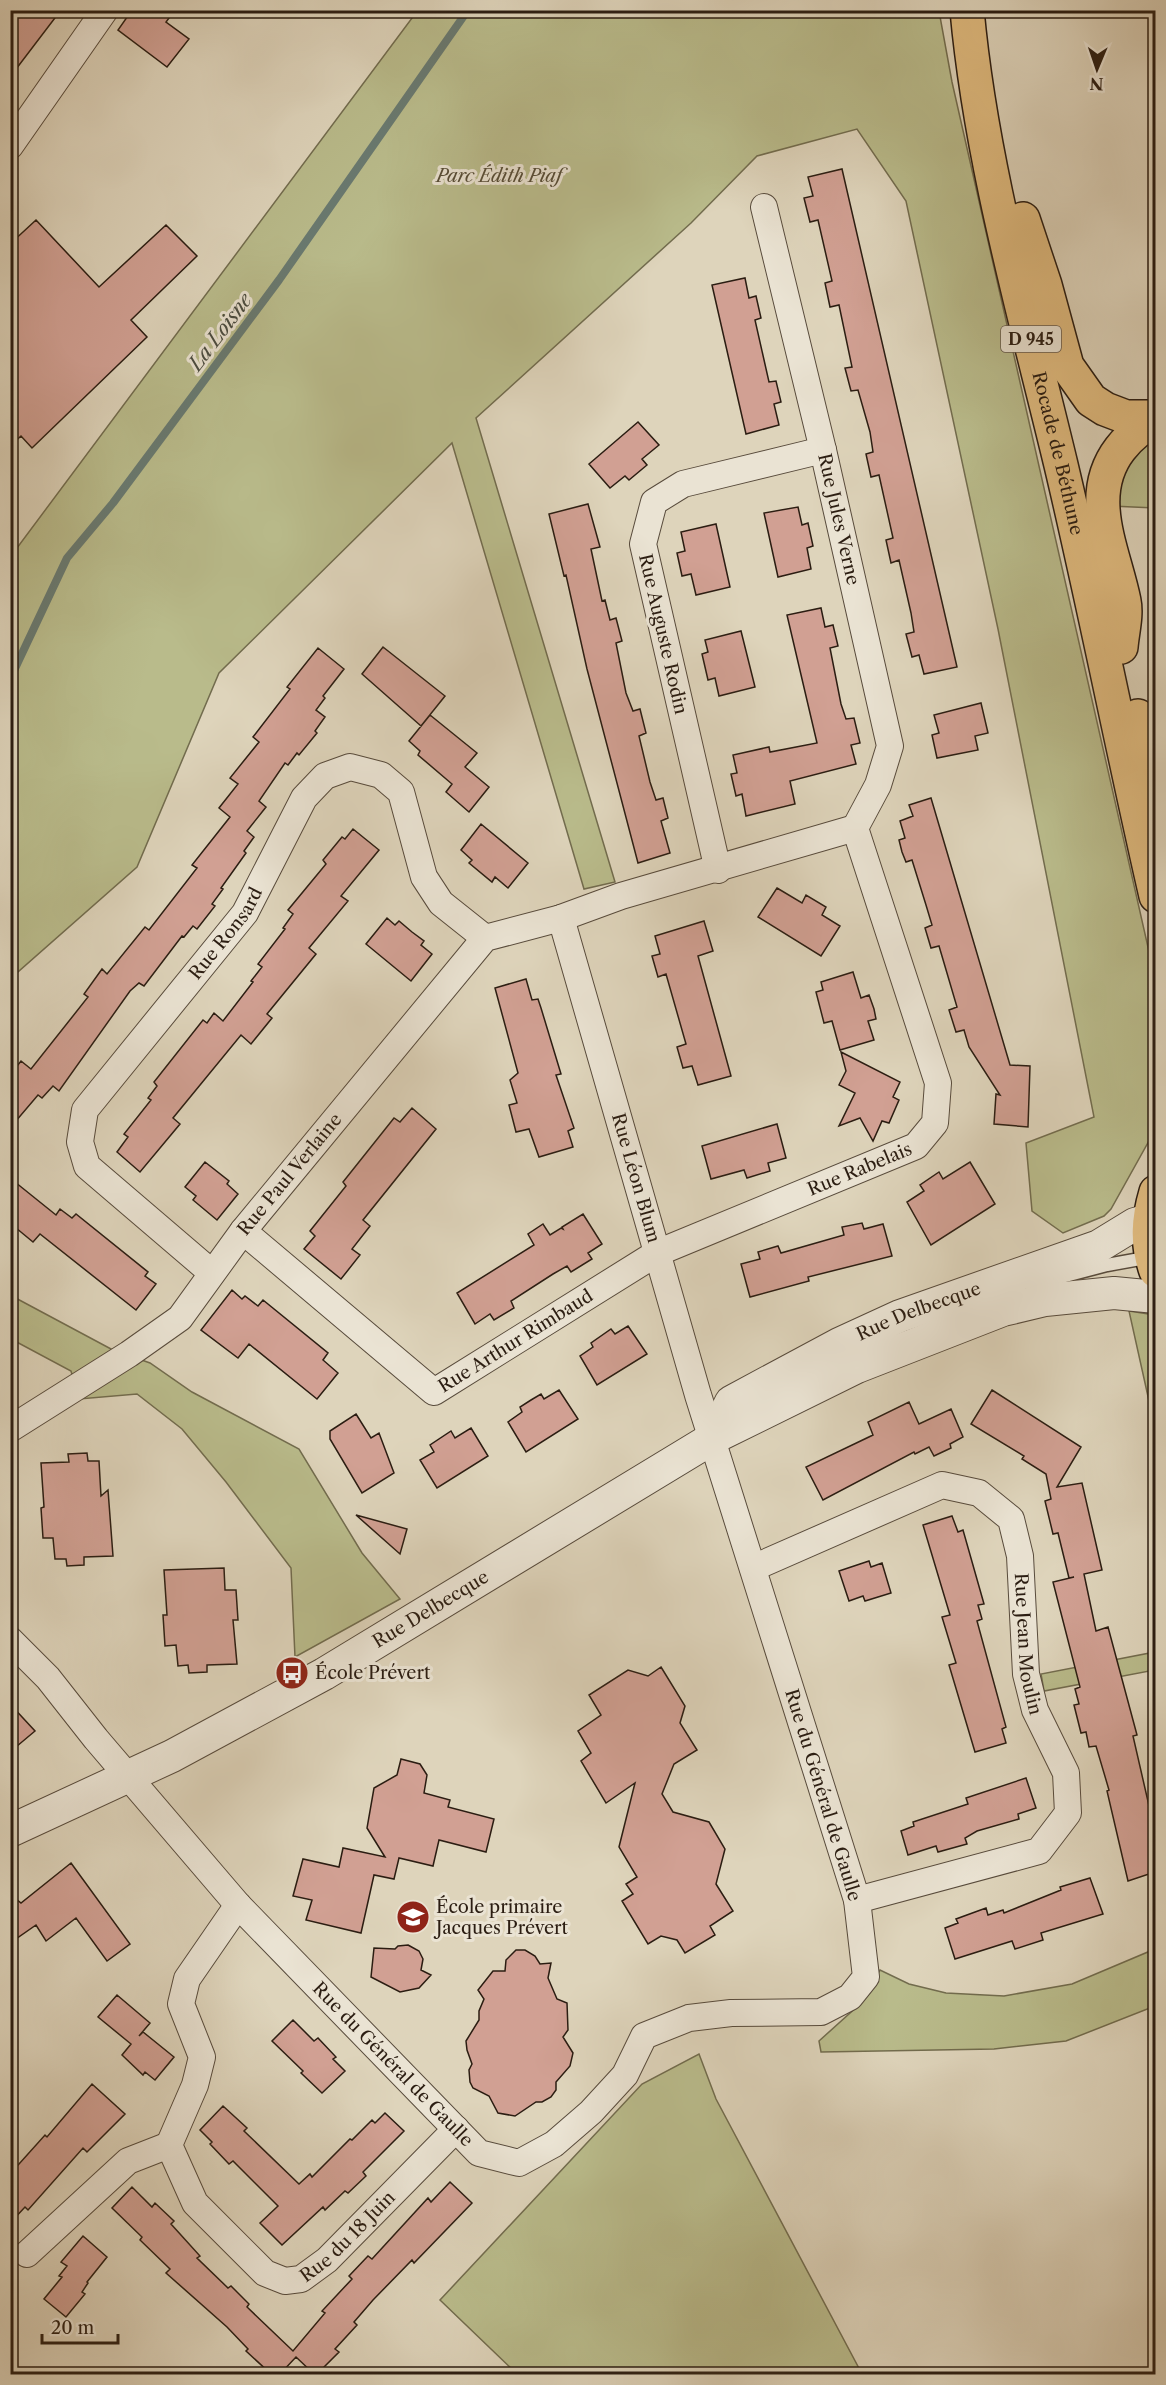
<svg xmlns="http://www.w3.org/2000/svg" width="1166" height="2385" font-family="'Libre Caslon Text',serif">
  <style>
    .green { fill: #b9bb8b; stroke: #726c4e; stroke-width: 1.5 }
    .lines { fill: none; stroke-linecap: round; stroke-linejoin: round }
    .stream { stroke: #697a71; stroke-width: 8 }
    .building { fill: #d1a093; stroke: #2b1d12; stroke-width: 1.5 }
    .service-casing { stroke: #584b3c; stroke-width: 15 }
    .minor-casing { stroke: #584b3c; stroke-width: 28 }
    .tertiary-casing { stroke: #584b3c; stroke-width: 34 }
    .primary-casing { stroke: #2b1d12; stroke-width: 36 }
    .service { stroke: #eae3d3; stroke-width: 12 }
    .minor { stroke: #eae3d3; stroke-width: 26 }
    .tertiary { stroke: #eae3d3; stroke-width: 32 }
    .primary { stroke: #dfba7e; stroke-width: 33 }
    .labels { text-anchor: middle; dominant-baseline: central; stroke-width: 6; stroke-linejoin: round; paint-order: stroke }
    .shield { fill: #eae3d3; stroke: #64584c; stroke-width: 1.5 }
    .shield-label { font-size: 16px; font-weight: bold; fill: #2b1d12 }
    .park-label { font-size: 18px; font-style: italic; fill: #564c36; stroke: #eae3d3 }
    .street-label { font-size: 18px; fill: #2b1d12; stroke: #eae3d3 }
    .poi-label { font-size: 18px; fill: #2b1d12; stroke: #eae3d3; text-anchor: start }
    .water-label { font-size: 20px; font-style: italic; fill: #4a4c41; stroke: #eae3d3 }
  </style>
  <rect width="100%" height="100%" fill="#ded4bb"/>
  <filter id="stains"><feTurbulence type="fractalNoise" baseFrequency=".00333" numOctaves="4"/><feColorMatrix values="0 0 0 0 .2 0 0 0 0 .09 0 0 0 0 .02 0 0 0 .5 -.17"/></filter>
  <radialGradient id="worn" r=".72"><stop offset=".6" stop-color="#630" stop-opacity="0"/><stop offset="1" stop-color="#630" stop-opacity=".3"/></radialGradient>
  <path class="green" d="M418,10L939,11L952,82L1155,978V1130L1111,1209L1104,1216L1063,1233L1032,1211L1026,1143L1094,1117L998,629L906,201L857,129L757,156L691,223L476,418L615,882L584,889L452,443L219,673L137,867L11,978V556Z
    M1155,430V508L1111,506L1119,471Z
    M10,1295L111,1349L150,1363L192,1392L299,1449L362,1553L400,1599L295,1657L291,1568L226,1482L182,1429L137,1394L79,1399L71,1371L11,1339Z
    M1129,1311L1155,1315V1428Z
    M1155,1652V1670L1044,1691L1041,1674Z
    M1155,1949V2006L1066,2041L994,2049L821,2052L819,2041L860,2004L880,1970L909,1984L946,1993L1004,1996L1072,1984Z
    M699,2054L716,2099L862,2374H517L440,2300L642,2084Z"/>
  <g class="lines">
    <path class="stream" d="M10,679L67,558L113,503L279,280L468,10"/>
  </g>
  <path class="building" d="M18,10H61L10,77V22Z
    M132,10H175L166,22L189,39L167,67L118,30Z
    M842,169L957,667L924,674L919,655L912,657L906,634L914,632L911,613L899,560L891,563L886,540L893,538L879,475L871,477L866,454L873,452L870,432L858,390L851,391L845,368L852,367L839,305L830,307L825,283L832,281L818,220L810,222L804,198L813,196L808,177Z
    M36,220L99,287L166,225L197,256L131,320L147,337L32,448L21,436L10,446V244Z
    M745,278L749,298L756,296L761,318L755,320L769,382L776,381L781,402L774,404L779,425L746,434L712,285Z
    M638,422L659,445L642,459L647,465L629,480L625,476L610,488L589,464Z
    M588,504L600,547L591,549L602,601L605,600L610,620L616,618L622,641L616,643L626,693L633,711L640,709L646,733L639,736L650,782L656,800L663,798L668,818L661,821L670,853L638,863L587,669L566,575L564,576L549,514Z
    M798,507L802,525L808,523L813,546L807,548L811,569L778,577L764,513Z
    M716,524L730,587L696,595L691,574L682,576L677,553L685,551L681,532Z
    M821,608L825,627L833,625L838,646L830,648L841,704L846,719L854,718L860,743L851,745L856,764L790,781L795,804L746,816L742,794L736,796L731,774L737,773L733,755L769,747L770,752L817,743L787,615Z
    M741,631L755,687L719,696L715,678L708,680L702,654L708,652L705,640Z
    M383,647L445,696L421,726L362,674Z
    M318,648L344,669L323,696L325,698L316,710L325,717L315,731L317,733L299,755L297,753L288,765L285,763L259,801L266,807L247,831L254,837L244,851L246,853L221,888L223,889L212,904L215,906L197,929L193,926L184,937L182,936L144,986L139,983L130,991L59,1091L53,1086L42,1098L38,1095L10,1128V1075L21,1061L31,1069L88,997L84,994L102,969L107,974L145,927L149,930L197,868L192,865L230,817L219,808L238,784L230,778L259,742L253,737L290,689L287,687Z
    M981,703L988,733L975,736L978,750L937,758L932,735L939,733L934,715Z
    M430,715L477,753L465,767L489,787L469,812L446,792L452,784L418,755L420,751L409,741Z
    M931,798L1010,1065L1030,1066L1028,1127L994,1124L996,1094L1000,1095L969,1047L964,1030L956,1032L949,1010L957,1007L939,946L931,948L925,928L932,925L926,905L912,860L906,862L902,852L899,840L905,838L900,821L913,816L909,805Z
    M481,824L528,863L508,888L495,877L492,882L469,863L472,860L461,850Z
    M353,829L379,850L341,896L348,901L309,948L316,954L267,1014L272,1018L251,1044L241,1035L173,1118L180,1124L140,1172L117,1152L128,1137L124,1134L151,1100L148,1098L157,1086L154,1082L203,1020L207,1023L214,1013L223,1021L253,982L251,981L262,967L258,964L285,929L283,928L293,914L288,910L326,864L323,860L342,837L345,839Z
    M777,888L802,903L806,895L826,907L822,915L840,926L821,956L758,917Z
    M387,918L395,925L399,921L412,932L424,941L421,945L432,954L411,981L366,944Z
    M704,921L713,951L698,956L731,1076L698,1085L692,1066L683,1068L677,1047L686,1044L666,974L658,977L652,956L660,954L655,936Z
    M853,972L861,998L869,995L874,1009L876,1019L868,1021L874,1040L840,1050L832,1021L824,1023L816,992L823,990L821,982Z
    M526,979L532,1000L538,999L541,1008L561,1074L556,1075L574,1128L568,1131L573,1147L539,1157L529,1129L516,1132L509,1105L517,1103L510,1080L518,1073L495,988Z
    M841,1052L900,1082L893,1097L899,1100L889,1123L882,1121L873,1141L860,1118L839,1126L855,1093L839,1085L846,1071Z
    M412,1108L436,1129L363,1220L370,1226L352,1249L360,1255L341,1279L304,1249L315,1236L310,1231L346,1186L343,1182L394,1118L400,1122Z
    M777,1124L786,1158L768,1163L770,1171L747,1178L744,1170L711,1179L702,1146Z
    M205,1162L229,1181L227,1184L238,1194L217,1220L193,1200L196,1196L185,1187Z
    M970,1162L995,1204L931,1245L907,1202L924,1191L920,1185L939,1172L943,1179Z
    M10,1178L56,1215L60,1209L72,1218L76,1214L148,1272L145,1276L156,1284L136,1310L40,1234L33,1242L10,1223Z
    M583,1214L602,1244L588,1253L592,1259L571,1272L567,1266L553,1274L511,1301L514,1308L494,1320L490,1314L475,1324L457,1293L534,1245L528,1234L543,1224L550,1235L561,1228L563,1229L562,1227Z
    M862,1223L864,1229L883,1224L892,1256L808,1277L809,1281L750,1297L741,1264L760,1259L758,1252L778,1246L781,1253L844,1235L842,1227Z
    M232,1290L242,1299L245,1296L258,1306L263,1300L328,1353L323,1360L338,1373L317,1399L249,1344L238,1358L201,1330Z
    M628,1326L647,1354L597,1385L580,1356L593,1347L591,1343L611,1329L615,1334Z
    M559,1390L578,1419L526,1452L508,1422L522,1412L520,1407L531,1400L541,1394L544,1399Z
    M992,1390L1081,1447L1057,1487L1082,1483L1102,1570L1084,1574L1096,1631L1108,1627L1137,1735L1133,1736L1155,1832V1872L1128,1881L1107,1791L1109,1790L1096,1746L1089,1747L1086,1732L1081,1733L1074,1705L1079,1704L1075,1689L1080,1687L1053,1582L1074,1577L1069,1578L1058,1533L1053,1534L1045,1501L1051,1499L1046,1474L1022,1459L1024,1456L971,1424Z
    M909,1402L919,1424L951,1409L963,1437L950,1444L951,1448L934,1456L929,1447L915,1454L914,1452L823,1500L806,1467L873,1435L868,1422Z
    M356,1414L371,1438L379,1433L394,1473L362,1493L330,1439V1431Z
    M471,1428L488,1456L437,1488L420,1460L434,1452L430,1445L451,1431L455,1438Z
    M87,1453L88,1461H99L101,1496L108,1490L113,1556L84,1557V1565L67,1566L66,1559H55L53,1538H43L41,1508L44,1507L41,1463L69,1462L68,1454Z
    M356,1515L407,1529L400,1554Z
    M952,1516L958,1532L963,1530L984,1604L978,1605L982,1619L977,1621L1006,1727L1002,1729L1006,1743L975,1752L949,1665L956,1663L942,1617L950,1615L923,1525Z
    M869,1561L871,1567L882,1563L891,1593L865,1601L863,1596L849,1601L839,1571Z
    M224,1568L225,1590H236L238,1620H233L237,1664L207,1665V1672L189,1673L188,1665L178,1666L176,1645L165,1646L163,1615H167L164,1570Z
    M661,1667L685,1706L680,1723L697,1750L674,1764L662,1794L673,1812L709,1822L725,1849L716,1884L733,1911L710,1926L715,1935L685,1953L677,1940L661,1936L648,1944L622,1901L633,1894L626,1884L637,1877L619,1847L635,1783L606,1803L581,1761L591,1753L578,1731L601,1715L589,1695L628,1670L648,1676Z
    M10,1704L35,1731L10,1752Z
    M401,1759L420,1764L427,1775L424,1793L450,1800L448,1807L494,1819L486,1852L439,1840L433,1866L399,1858L394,1879L374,1875L361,1933L306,1920L312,1900L293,1896L303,1859L339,1867L343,1848L385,1857L367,1828L374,1788L397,1775Z
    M1026,1778L1036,1808L1018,1814L1019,1819L977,1831L965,1838L967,1844L938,1852L936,1846L908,1855L901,1831L914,1826L913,1822L968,1804L966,1798Z
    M71,1863L130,1944L107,1961L76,1918L46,1941L36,1925L10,1943V1894L21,1903Z
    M1090,1878L1103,1914L1041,1933L1043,1940L1015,1949L1012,1941L955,1959L945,1928L958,1923L956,1919L986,1908L988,1915L1003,1910L1004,1913L1061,1890L1060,1887Z
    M408,1945L419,1951L423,1959L421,1970L431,1975L419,1988L400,1992L371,1977L374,1948L395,1949L398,1946Z
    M516,1950H525L535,1956L540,1964L551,1963L548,1978L557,1999L567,2003L568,2030L563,2037L573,2053L570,2066L556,2082V2090L551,2097L542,2102H536L515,2116L498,2113L489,2096L473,2088L470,2082L469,2070L472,2064L467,2050L466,2041L479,2020V2011L484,1999L478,1990L493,1971H505L506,1960Z
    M117,1995L150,2023L139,2036L143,2032L174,2057L155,2080L145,2072L143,2075L122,2055L131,2044L98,2017Z
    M293,2020L314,2041L318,2038L336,2057L333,2059L345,2071L322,2093L301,2073L303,2071L272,2041Z
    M92,2084L125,2114L87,2152L83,2148L28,2210L25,2207L10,2223V2174L45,2135L47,2137Z
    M223,2106L247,2128L244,2131L299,2184L310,2174L312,2177L350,2139L352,2140L372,2120L375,2123L385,2113L404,2131L363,2172L366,2176L348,2193L345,2191L325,2210L323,2207L282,2245L260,2223L278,2206L233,2161L229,2164L210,2144L212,2142L200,2130Z
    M450,2182L472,2203L414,2263L412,2260L373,2300L354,2322L357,2325L335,2349L339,2352L317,2374H314L296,2357L280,2374H271L246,2351L248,2349L227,2327L166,2273L170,2269L140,2240L142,2237L112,2208L132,2187L152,2207L155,2203L174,2221L171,2224L200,2256L197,2258L228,2288L231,2286L249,2304L247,2307L293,2351L325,2313L322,2311L352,2279L349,2276L368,2256L372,2259L428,2198L431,2202Z
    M83,2236L107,2257L87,2282L88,2283L82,2292L85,2294L66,2317L44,2299L62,2277L59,2276L67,2266L61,2262Z"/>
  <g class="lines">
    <g class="service-casing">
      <path id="service" d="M1031,1285L1107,1265L1151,1257"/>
    </g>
    <g class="minor-casing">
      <g id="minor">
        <path d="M10,146L105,10"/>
        <path id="s1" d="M764,207L823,450L890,746L878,785L855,828"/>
        <path d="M718,870L643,544L654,502L683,484L823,450"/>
        <path id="s2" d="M243,1231L434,1392L657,1253L916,1146L935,1123L938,1083L855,828"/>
        <path id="s3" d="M212,1273L87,1166L80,1142L85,1110L245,913L304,798L325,776L350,767L381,775L401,792L424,877L441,903L485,938"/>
        <path id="s4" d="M10,1429L129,1354L180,1318L243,1231L485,938L561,918L621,896L855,828"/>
        <path id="s5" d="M753,1568L942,1485L979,1493L1011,1519L1020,1556L1026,1674L1035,1710L1066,1773L1068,1813L1039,1851L857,1900"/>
        <path id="s6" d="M10,1640L48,1678L96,1739L238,1905L479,2153L519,2163L554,2144L591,2112L625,2075L644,2036L689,2018L731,2013L821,2012L850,1997L866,1977L857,1900L698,1395L561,918"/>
        <path id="s7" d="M238,1905L187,1979L181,2004L202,2057L195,2085L169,2145L195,2203L265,2273L285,2281L301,2279L327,2260L456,2129"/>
        <path d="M27,2254L128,2161L169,2145"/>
      </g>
    </g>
    <g class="tertiary-casing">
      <g id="tertiary">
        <path id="s8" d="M713,1438L731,1402L839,1344L900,1316L1099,1246L1135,1224L1149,1220"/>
        <path id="s9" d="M10,1831L172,1756L324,1674L713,1438L857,1367L1003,1310L1045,1300L1114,1293L1156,1297"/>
      </g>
    </g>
    <g class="primary-casing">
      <g id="primary">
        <path id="s10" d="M967,10C981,164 1025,315 1061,465C1095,608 1123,753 1156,896"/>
        <path d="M1023,219L1045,285L1067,366L1091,400L1105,409L1126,417H1156"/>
        <path d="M1121,647C1122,633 1127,615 1124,601C1114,551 1084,496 1120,449C1130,436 1140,427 1156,421"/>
        <path d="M1138,716L1156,786"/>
        <path d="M1156,1192C1148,1219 1146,1243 1156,1271"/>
      </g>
    </g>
    <use href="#service" class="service"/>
    <use href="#minor" class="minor"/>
    <use href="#tertiary" class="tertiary"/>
    <use href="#primary" class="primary"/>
  </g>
  <defs>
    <g id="bus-disc" transform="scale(1.725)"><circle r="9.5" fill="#8f2418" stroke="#eae3d3"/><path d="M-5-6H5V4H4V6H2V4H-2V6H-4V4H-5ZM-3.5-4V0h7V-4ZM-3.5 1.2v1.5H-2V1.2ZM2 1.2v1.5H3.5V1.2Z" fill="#fff"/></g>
    <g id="school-disc" transform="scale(1.725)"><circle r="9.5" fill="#8f2418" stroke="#eae3d3"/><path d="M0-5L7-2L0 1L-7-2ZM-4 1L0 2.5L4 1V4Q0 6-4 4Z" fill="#fff"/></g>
  </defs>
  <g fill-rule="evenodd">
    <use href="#bus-disc" x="292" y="1673"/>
    <use href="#school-disc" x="413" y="1917"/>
  </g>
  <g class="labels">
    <rect class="shield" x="1001" y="326" width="60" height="26" rx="4.5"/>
    <g class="shield-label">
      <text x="1031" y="339">D 945</text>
    </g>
    <g class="park-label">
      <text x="499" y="176">Parc Édith Piaf</text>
    </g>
    <g class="street-label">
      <text stroke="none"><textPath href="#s10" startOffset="453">Rocade de Béthune</textPath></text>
      <text stroke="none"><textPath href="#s1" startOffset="321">Rue Jules Verne</textPath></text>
      <text transform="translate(663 634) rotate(77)">Rue Auguste Rodin</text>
      <text stroke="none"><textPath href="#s3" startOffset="448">Rue Ronsard</textPath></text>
      <text stroke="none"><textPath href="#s2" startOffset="732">Rue Rabelais</textPath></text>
      <text stroke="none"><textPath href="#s4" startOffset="384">Rue Paul Verlaine</textPath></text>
      <text transform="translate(636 1178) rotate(74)">Rue Léon Blum</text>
      <text stroke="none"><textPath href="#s8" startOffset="249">Rue Delbecque</textPath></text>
      <text stroke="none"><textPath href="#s2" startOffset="346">Rue Arthur Rimbaud</textPath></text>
      <text stroke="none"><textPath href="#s9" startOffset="476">Rue Delbecque</textPath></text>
      <text stroke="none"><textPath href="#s5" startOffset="412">Rue Jean Moulin</textPath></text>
      <text transform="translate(823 1795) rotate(73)">Rue du Général de Gaulle</text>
      <text stroke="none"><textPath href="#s6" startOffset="572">Rue du Général de Gaulle</textPath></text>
      <text stroke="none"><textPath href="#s7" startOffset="530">Rue du 18 Juin</textPath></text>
    </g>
    <g class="poi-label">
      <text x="315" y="1673">École Prévert</text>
      <text x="436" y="1907">École primaire<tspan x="436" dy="21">Jacques Prévert</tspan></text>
    </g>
    <g class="water-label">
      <text transform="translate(220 332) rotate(-53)">La Loisne</text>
    </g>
  </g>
  <rect width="1166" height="2385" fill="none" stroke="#ded4bb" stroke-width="36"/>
  <rect x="12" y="12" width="1142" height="2361" fill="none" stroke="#2b1d12" stroke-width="3"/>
  <rect x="18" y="18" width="1130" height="2349" fill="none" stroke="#2b1d12" stroke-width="1.5"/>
  <g transform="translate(1097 69) rotate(182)" stroke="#eae3d3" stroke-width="4.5" paint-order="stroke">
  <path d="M0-4.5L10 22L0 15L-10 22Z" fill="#2b1d12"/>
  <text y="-9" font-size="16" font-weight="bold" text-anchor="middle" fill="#2b1d12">N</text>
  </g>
  <path d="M42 2334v9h76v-9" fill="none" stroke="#2b1d12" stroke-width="3"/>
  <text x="51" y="2334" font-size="18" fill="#2b1d12" stroke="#eae3d3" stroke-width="4.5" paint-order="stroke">20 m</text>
  <rect width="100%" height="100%" filter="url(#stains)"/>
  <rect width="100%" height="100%" fill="url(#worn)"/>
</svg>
